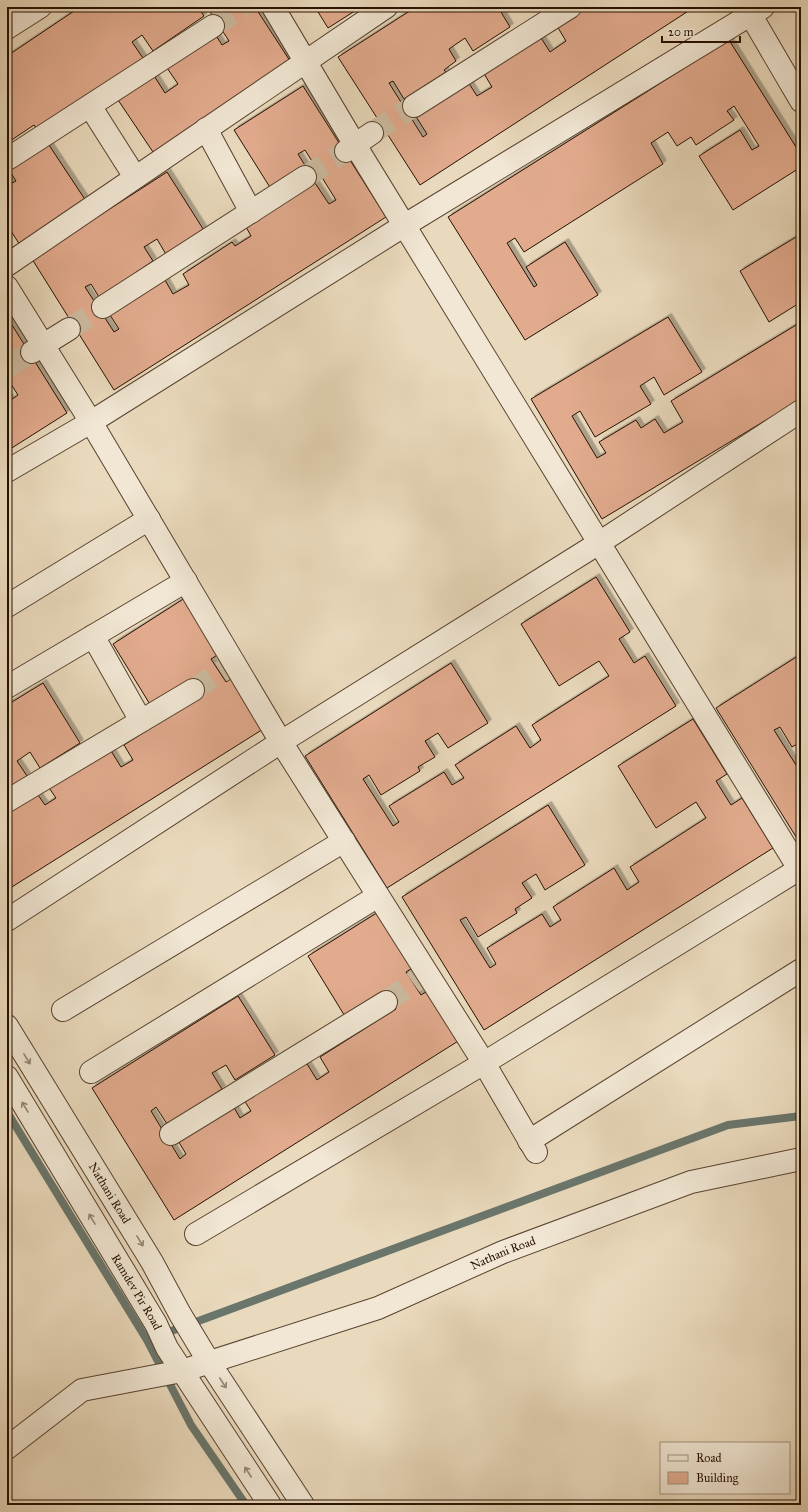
<svg xmlns="http://www.w3.org/2000/svg" width="808" height="1512" font-family="'IM FELL Great Primer',serif">
  <style>
    .lines { fill: none; stroke-linecap: round; stroke-linejoin: round }
    .stream { stroke: #6a766c; stroke-width: 8 }
    .building { fill: #e2ab8e; stroke: #261000; filter: url(#shadow) }
    .minor-tunnel { stroke: #cdbca1; stroke-width: 22; stroke-dasharray: 22 11; stroke-linecap: butt }
    .minor-casing { stroke: #57422f; stroke-width: 24 }
    .tertiary-casing { stroke: #57422f; stroke-width: 24 }
    .minor { stroke: #f1e7d4; stroke-width: 22 }
    .tertiary { stroke: #f1e7d4; stroke-width: 22 }
    .oneway { stroke: #968675 }
    .labels { text-anchor: middle; dominant-baseline: central; stroke-width: 3; stroke-linejoin: round; paint-order: stroke }
    .street-label { font-size: 12px; fill: #261000; stroke: #f1e7d4 }
  </style>
  <defs>
    <filter id="shadow"><feDropShadow dx="3.5" dy="-3.5" stdDeviation="0" flood-color="#0004"/></filter>
  </defs>
  <rect width="100%" height="100%" fill="#eadabd"/>
  <filter id="stains"><feTurbulence type="fractalNoise" baseFrequency=".005" numOctaves="4"/><feColorMatrix values="0 0 0 0 .2 0 0 0 0 .09 0 0 0 0 .02 0 0 0 .5 -.17"/></filter>
  <radialGradient id="worn" r=".72"><stop offset=".6" stop-color="#630" stop-opacity="0"/><stop offset="1" stop-color="#630" stop-opacity=".3"/></radialGradient>
  <g class="lines">
    <path class="stream" d="M7,1112L147,1340L191,1425L246,1505
      M147,1340L728,1125L801,1116"/>
  </g>
  <path class="building" d="M7,7H29L7,21Z
    M80,7H198L204,16L153,51L142,35L132,42L145,61L36,128L34,125L7,143V56Z
    M207,7H255L292,64L155,155L114,94L151,71L165,93L178,84L163,62L212,29L222,45L229,41Z
    M315,7H361L328,28Z
    M416,7H498L510,27L473,51L465,38L449,49L456,61L444,70L446,72L404,99L393,81L389,83L423,137L427,134L415,115L468,82L477,96L492,87L483,72L536,30L550,52L566,41L557,26L585,7L693,8L420,185L338,57Z
    M729,40L801,155V167L733,210L699,156L740,130L752,150L759,146L734,106L727,111L734,120L696,145L691,137L677,146L668,132L651,143L663,164L524,252L515,238L507,243L534,287L537,285L526,267L565,242L598,295L525,340L448,217Z
    M303,86L386,217L114,390L32,259L167,172L205,232L167,256L157,239L144,247L153,261L135,273L139,279L102,302L91,284L85,287L114,332L119,329L110,315L165,280L173,294L189,285L183,274L232,242L235,246L251,236L246,227L315,183L329,204L336,200L305,150L298,154L306,167L271,189L234,130Z
    M45,139L86,201L20,245L7,225V176L12,183L16,181L7,167Z
    M801,234V278L796,281L801,290V302L769,322L740,271Z
    M7,317L67,413L7,451V394L11,400L18,395L7,378Z
    M668,317L702,372L664,395L654,377L640,386L651,404L595,437L580,411L572,416L597,458L606,453L599,442L636,420L641,428L655,419L664,433L683,422L671,401L801,322V399L602,519L531,399Z
    M596,577L630,632L619,639L634,663L645,656L676,706L387,888L305,756L451,663L488,723L448,748L438,733L425,741L435,757L418,767L420,771L381,795L369,775L363,779L393,826L399,822L389,806L444,772L452,785L464,778L455,765L516,726L530,748L541,740L532,725L609,676L599,661L559,686L521,624Z
    M188,596L222,652L211,659L226,682L237,675L268,726L7,890V810L36,792L45,805L56,798L47,785L108,746L121,767L133,760L124,745L201,696L151,706L113,644Z
    M801,654V742L792,747L780,727L774,730L801,773V839L798,840L716,708Z
    M43,683L80,743L40,768L30,752L17,761L27,776L10,787L7,793V705Z
    M693,719L727,774L716,781L731,805L742,798L773,848L484,1030L402,897L548,805L585,865L545,890L536,874L522,883L532,898L515,909L517,913L478,937L466,917L460,920L490,968L496,964L487,948L542,914L550,927L561,920L553,907L614,868L627,890L639,882L630,867L706,818L696,802L656,828L618,766Z
    M383,909L417,965L406,972L421,995L432,988L463,1038L174,1220L92,1088L238,996L275,1055L235,1080L226,1065L212,1073L222,1089L205,1100L207,1103L169,1127L156,1107L151,1111L180,1159L186,1154L177,1139L232,1104L240,1118L251,1111L242,1097L304,1059L317,1080L329,1072L320,1057L396,1009L387,993L346,1018L308,956Z"/>
  <g class="lines">
    <path class="minor-tunnel" d="M213,26L243,7
      M372,133L414,106
      M305,177L346,151
      M69,329L103,307
      M7,367L32,352
      M193,690L224,670
      M386,1002L417,980"/>
    <g class="minor-casing">
      <g id="minor">
        <path d="M273,7L355,145L801,872"/>
        <path d="M746,7L801,101"/>
        <path d="M7,28L40,7"/>
        <path d="M90,106L135,177"/>
        <path d="M414,106L570,7"/>
        <path d="M206,129L251,212"/>
        <path d="M346,151L372,133"/>
        <path d="M9,158L213,26"/>
        <path d="M7,265L386,7"/>
        <path d="M7,287L91,422L281,742L484,1063L536,1152"/>
        <path d="M103,307L305,177"/>
        <path d="M32,352L69,329"/>
        <path d="M7,471L91,422L405,225L763,7"/>
        <path d="M7,606L149,519"/>
        <path d="M93,636L141,721"/>
        <path d="M7,687L186,581"/>
        <path d="M7,801L193,690"/>
        <path d="M7,920L281,742L599,543L801,411"/>
        <path d="M63,1010L344,841"/>
        <path d="M91,1072L378,896"/>
        <path d="M171,1134L386,1002"/>
        <path d="M529,1141L801,970"/>
        <path d="M196,1234L484,1063L801,868"/>
        <path id="s1" d="M7,1448L82,1390L182,1371L378,1308L503,1252L691,1182L801,1159"/>
      </g>
    </g>
    <g class="tertiary-casing">
      <g id="tertiary">
        <path id="s2" d="M7,1026L152,1262L180,1314L209,1362L303,1505"/>
        <path id="s3" d="M7,1077L156,1324L167,1348L270,1505"/>
      </g>
    </g>
    <use href="#minor" class="minor"/>
    <use href="#tertiary" class="tertiary"/>
  </g>
  <defs><path id="oneway-shaft" d="M-6 0H5M1.5-3L5.5 0L1.5 3" fill="none" stroke-width="1.6" stroke-linecap="round" stroke-linejoin="round"/></defs>
  <g class="oneway">
    <use href="#oneway-shaft" transform="translate(27 1059) rotate(58)"/>
    <use href="#oneway-shaft" transform="translate(25 1107) rotate(-121)"/>
    <use href="#oneway-shaft" transform="translate(92 1219) rotate(-121)"/>
    <use href="#oneway-shaft" transform="translate(140 1241) rotate(58)"/>
    <use href="#oneway-shaft" transform="translate(223 1383) rotate(57)"/>
    <use href="#oneway-shaft" transform="translate(248 1472) rotate(-123)"/>
  </g>
  <g class="labels">
    <g class="street-label">
      <text stroke="none"><textPath href="#s2" startOffset="196">Nathani Road</textPath></text>
      <text stroke="none"><textPath href="#s1" startOffset="539">Nathani Road</textPath></text>
      <text stroke="none"><textPath href="#s3" startOffset="251">Ramdev Pir Road</textPath></text>
    </g>
  </g>
  <rect width="808" height="1512" fill="none" stroke="#eadabd" stroke-width="24"/>
  <rect x="8" y="8" width="792" height="1496" fill="none" stroke="#261000" stroke-width="2"/>
  <rect x="12" y="12" width="784" height="1488" fill="none" stroke="#261000"/>
  <rect x="660" y="1442" width="130" height="52" fill="#f1e7d4" stroke="#a0917f"/>
  <rect x="668" y="1455" width="20" height="6" fill="#f1e7d4" stroke="#a0917f"/>
  <text x="696" y="1462" font-size="12" fill="#261000">Road</text>
  <rect x="668" y="1472" width="20" height="12" fill="#e2ab8e" stroke="#a0917f"/>
  <text x="696" y="1482" font-size="12" fill="#261000">Building</text>
  <path d="M662 36v6h78v-6" fill="none" stroke="#261000" stroke-width="2"/>
  <text x="668" y="36" font-size="12" fill="#261000" stroke="#f1e7d4" stroke-width="3" paint-order="stroke">20 m</text>
  <rect width="100%" height="100%" filter="url(#stains)"/>
  <rect width="100%" height="100%" fill="url(#worn)"/>
</svg>
